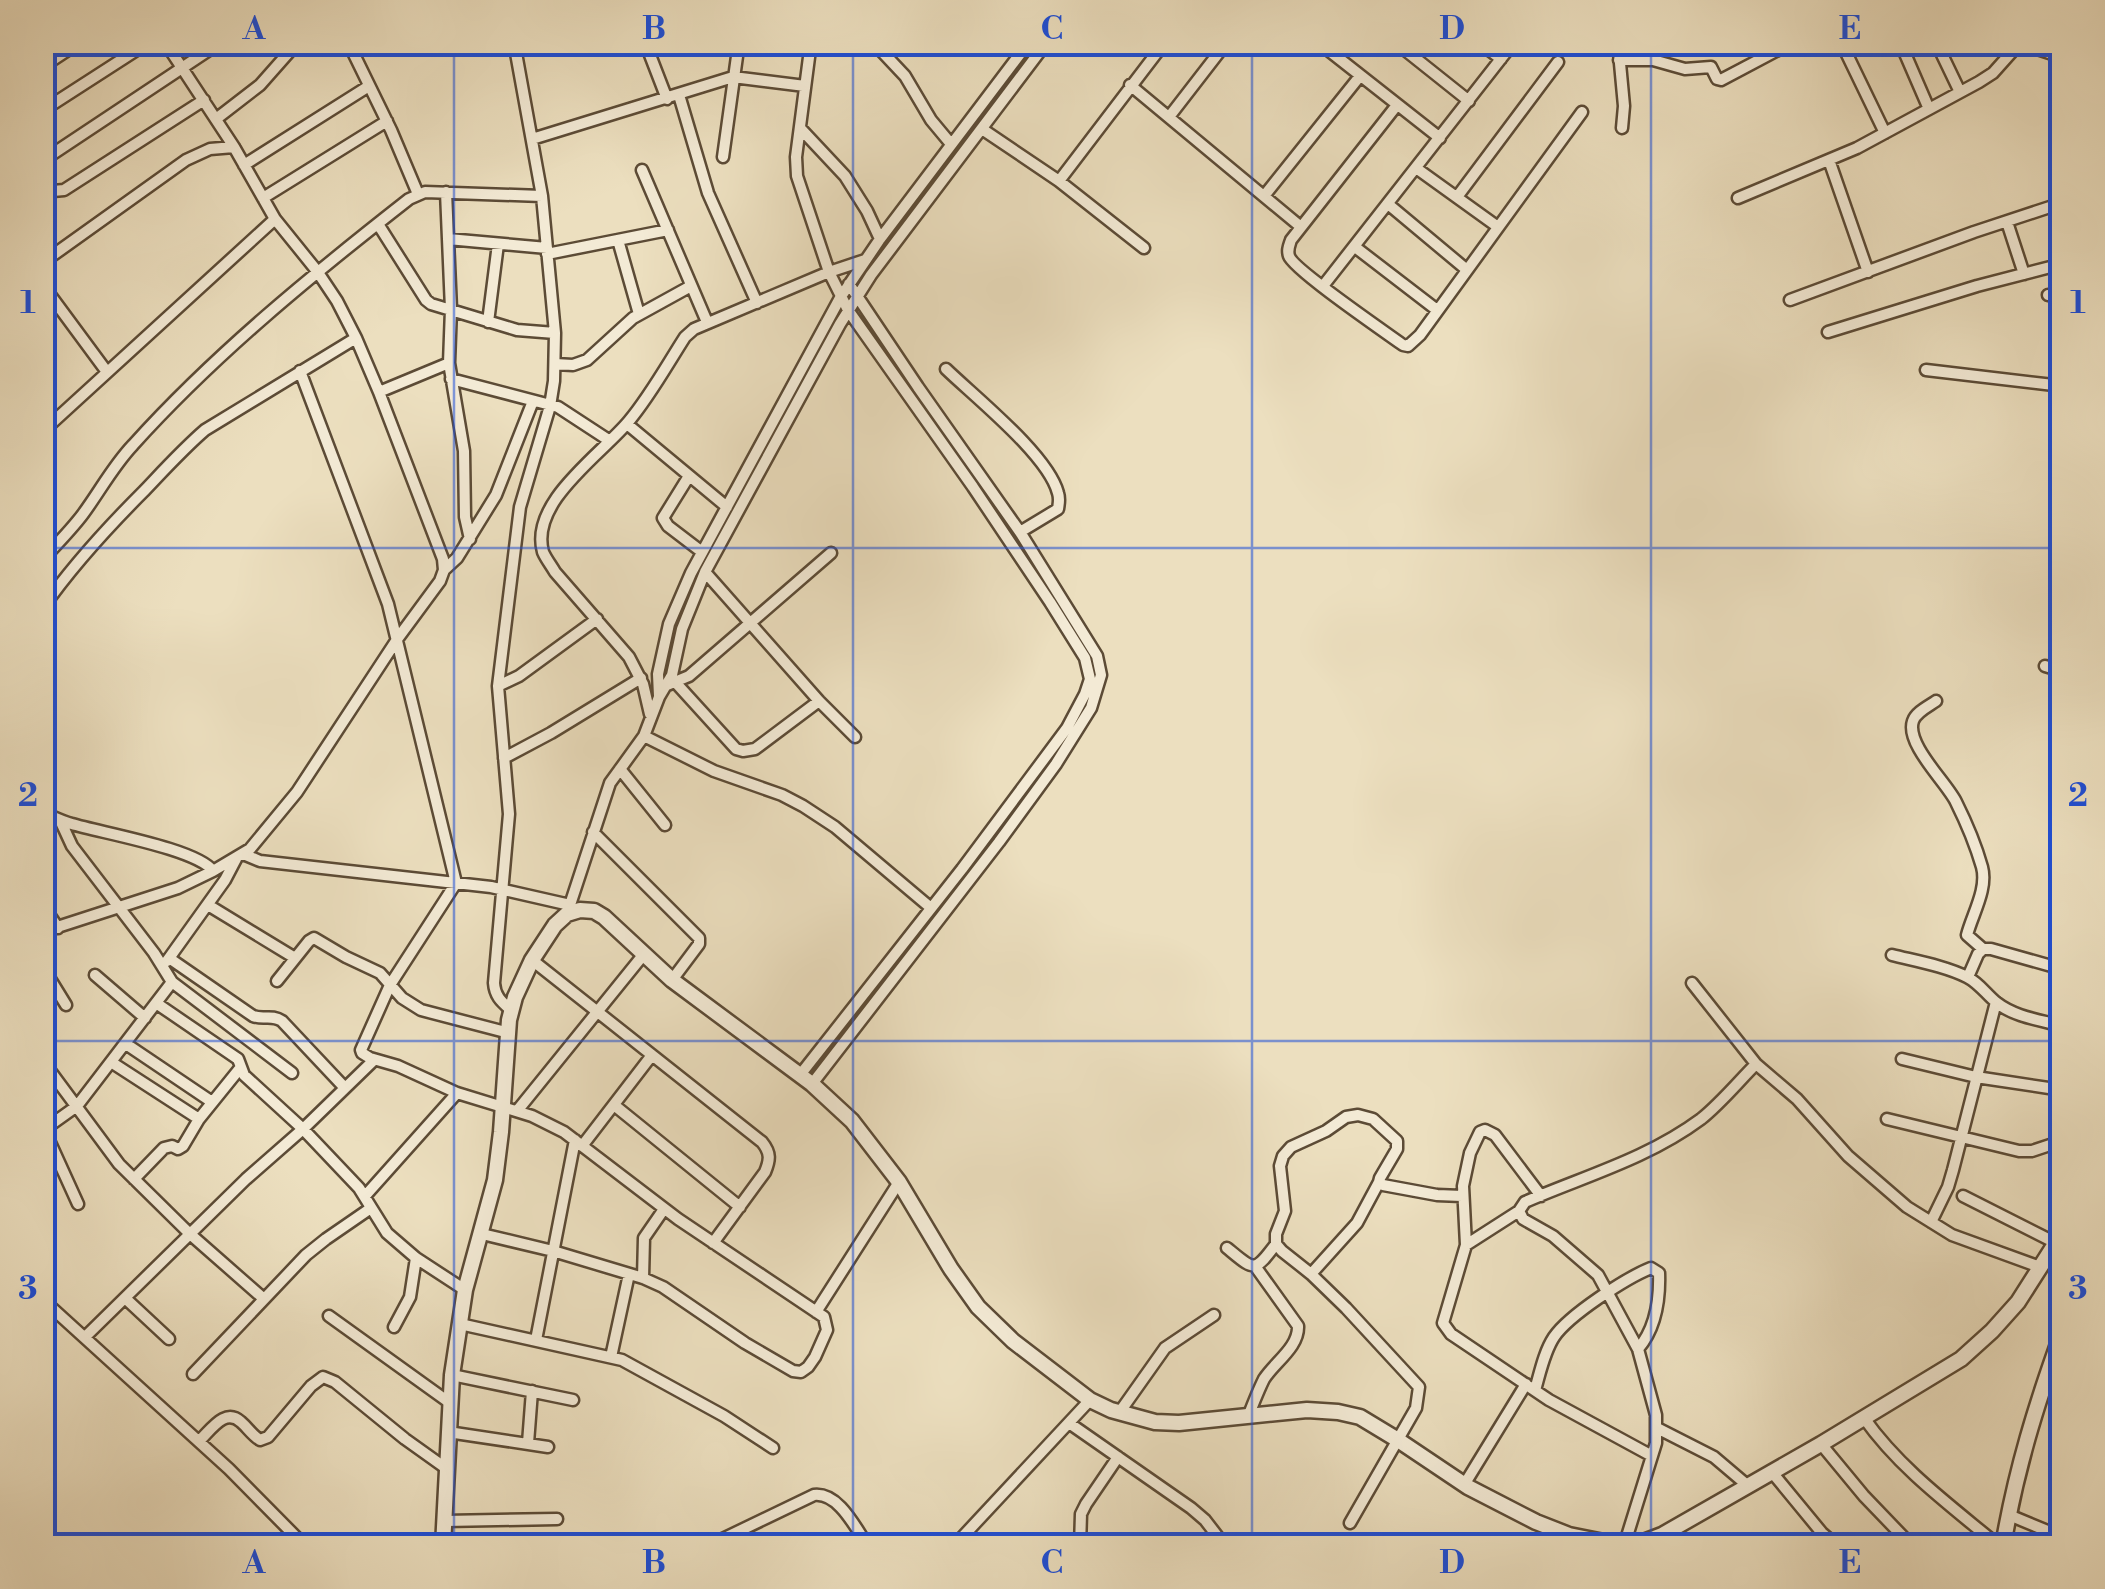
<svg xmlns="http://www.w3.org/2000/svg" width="2105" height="1589" font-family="'Libre Bodoni',serif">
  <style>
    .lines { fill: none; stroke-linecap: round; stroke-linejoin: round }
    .minor-casing { stroke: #5c4b36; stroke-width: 15 }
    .tertiary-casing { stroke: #5c4b36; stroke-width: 19 }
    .minor { stroke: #f3ead5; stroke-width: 10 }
    .tertiary { stroke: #f3ead5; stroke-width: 14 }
    .grid { fill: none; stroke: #1d4ed8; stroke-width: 2.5; stroke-opacity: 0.55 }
    .neatline { fill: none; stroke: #1d4ed8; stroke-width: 4 }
    .grid-label { font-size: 32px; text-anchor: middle; font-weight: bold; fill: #1d4ed8 }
  </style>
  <rect width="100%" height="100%" fill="#ecdfbf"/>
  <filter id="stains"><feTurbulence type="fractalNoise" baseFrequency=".002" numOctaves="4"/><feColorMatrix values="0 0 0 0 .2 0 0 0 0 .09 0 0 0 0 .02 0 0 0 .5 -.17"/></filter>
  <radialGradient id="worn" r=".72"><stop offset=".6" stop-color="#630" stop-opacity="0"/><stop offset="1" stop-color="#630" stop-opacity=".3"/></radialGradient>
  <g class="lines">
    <g class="minor-casing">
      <path id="minor" d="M165,42L234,147L275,219L317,271L337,301L356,338L379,392L443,559L444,570
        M348,42L391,130L418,194
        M645,42L667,99
        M873,42L905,76L931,120L951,144
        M1318,42L1440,138
        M1395,42L1469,101
        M1479,42L1501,59
        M1618,42L1624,106L1622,128
        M1841,42L1885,133
        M1900,42L1929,109
        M1936,42L1960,92
        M2016,42L2052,54L2062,61
        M2057,42L2062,59
        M515,50L541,42
        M1619,60H1653L1685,69L1711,67L1717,79L1721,80L1793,42
        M42,67L80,42
        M1130,85L1301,227
        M679,95L708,193L757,303
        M1397,105L1291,240C1289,246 1287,250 1289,256C1293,269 1385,332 1403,345L1408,346L1420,335L1582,112
        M42,111L149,42
        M1169,117L1227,42
        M216,119L260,85L298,42
        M800,128L845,176L867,211L880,239
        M982,129L1059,181L1144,248
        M532,139L733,77L805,86
        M723,157L739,42
        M1829,160L1868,272
        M42,161L221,42
        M244,165L369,86
        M1416,168L1498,227
        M642,170L707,322
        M1059,181L1165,42
        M42,192L64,190L204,100
        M446,192L451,309L449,363L464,451L465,517L470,539
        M1264,196L1360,76
        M1457,197L1558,62
        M263,198L387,121
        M1738,198L1857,148L1979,82L1993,73L2018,45
        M1388,204L1467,270
        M2007,222L2024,274
        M378,224L426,300L431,304L517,330L555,333
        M448,239L547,248
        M618,240L639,314
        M1355,247L1437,310
        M547,254L668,230
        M42,263L186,160L210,149L234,147
        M42,284L107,372
        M1323,286L1514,42
        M2048,295L2062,296
        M1790,300L1974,232L2062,203
        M488,322L498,244
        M1828,332L1977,286L2062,264
        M555,364L573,365L587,360L633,318L691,286
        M946,369C975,397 1048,455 1058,493C1060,499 1059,502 1058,509L1020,532
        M1926,370L2062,386
        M300,371L388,604L456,883L390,985L361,1050L362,1053L370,1058L398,1066L457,1093L532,1116L564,1132L678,1219L824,1317L827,1330L815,1357L808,1367L801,1372L793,1371L745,1343L663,1287L643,1278L553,1251L482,1234
        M451,379L558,407L610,441
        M379,392L449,363
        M627,424L727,507
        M42,432L275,219
        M689,476L663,518L668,526L702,552
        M42,560C56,545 71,530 83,514C100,491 113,466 133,445C215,354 312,275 409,199L425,192L542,196
        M705,572L819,701L855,737
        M42,609C72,566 107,528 144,491C164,470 183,449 205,430L356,338
        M2045,666L2062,671
        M676,683L736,749L743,751L755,749L819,701
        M498,686L519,676L597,619
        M665,686L689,676L831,553
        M659,696L658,674L669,624L691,573L840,298L880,239L1029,42
        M1936,701C1929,706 1916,712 1913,721C1905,744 1947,783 1956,802C1966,822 1976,846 1982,867C1988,889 1972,915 1967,935L1983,949
        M650,714L643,684L629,657L555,572C551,565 546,559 543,552C529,502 602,454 629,421C650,396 667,365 685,337L694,329L829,272L865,260
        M644,736L714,771L782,795L803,806L835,827L931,908
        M504,758L551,733L641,678
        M620,769L665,825
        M42,812C52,816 61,821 72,824C102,833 197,849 213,871
        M60,820L72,846L154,953L172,982L292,1073
        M593,832L699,938V944L672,980
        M243,854L260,861L491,887L570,905
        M42,904L58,928
        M208,905L295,958
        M567,914L610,783L644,736L659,697L672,675L682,629L705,572L840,324L871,275L1047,42
        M42,932L178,888L213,871L250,849L297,792L398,638L440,581L444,570L457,558L496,495L533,401
        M1892,955C1916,961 1945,966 1967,977C1979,983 1986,994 1997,1003C2015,1017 2040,1020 2062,1026
        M169,958L253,1016C263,1020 272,1014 282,1021L345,1088
        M532,960L762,1142C771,1153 770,1160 765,1172L713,1243
        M167,961L225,880L236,859
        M42,966L66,1005
        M95,975L145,1018
        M1968,977L1978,954L1983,949H1991L2062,969
        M277,981L309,941L314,938L346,957L380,973L402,998L421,1010L509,1033
        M1692,983L1756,1064L1797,1099L1848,1156L1907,1207L1952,1235L2040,1267
        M156,1003L238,1059L244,1075L303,1129L359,1188L387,1233L416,1258L465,1290
        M512,1011C502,1002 495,997 494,983L509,814L498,686L520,507L550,406L554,381L555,333L542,196L514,42
        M126,1044L212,1102
        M1902,1059L1976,1077L2062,1090
        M42,1060L119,1164L190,1234L264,1299
        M111,1062L199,1119
        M800,1075L962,869L1067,728L1085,694L1090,679L1085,658L1050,602L973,487L848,310L829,272L797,176L796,157L811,42
        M812,1084L999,842L1056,764L1091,708L1101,675L1097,656L1020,532L918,387L849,284
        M614,1105L740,1207
        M517,1111L644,954
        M1887,1119L2019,1151H2032L2062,1141
        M43,1127L78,1204
        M42,1131L77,1106L172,982
        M582,1146L652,1055
        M134,1179L164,1148L172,1146L178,1149L183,1146L199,1119L241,1067
        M365,1196L457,1093
        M1541,1196L1495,1135L1485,1130L1480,1132L1470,1153L1463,1186L1466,1245L1443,1323L1451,1334L1549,1400L1652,1456
        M1963,1196L2056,1243
        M1931,1222L1948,1187L1953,1170L1996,1002
        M1466,1245L1519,1211
        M1227,1248C1255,1271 1254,1273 1276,1244
        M1311,1274L1357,1223L1379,1182
        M643,1278L644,1238L664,1209
        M125,1298L169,1339
        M42,1299L229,1469L305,1546
        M816,1312L899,1182
        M329,1316L450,1403
        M460,1324L622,1360L724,1416L773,1448
        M394,1327L410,1297L416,1258
        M85,1337L246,1179L303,1129L374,1060
        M536,1340L575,1140
        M611,1357L629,1274
        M193,1374L306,1255L326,1239L371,1208
        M452,1375L573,1400
        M1535,1390C1540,1373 1544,1352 1554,1337C1569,1315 1626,1278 1651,1268L1659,1273C1660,1301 1656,1328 1638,1349
        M1119,1413L1165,1348L1214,1315
        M1248,1417C1253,1404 1258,1391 1264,1379C1275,1362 1299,1347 1298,1326L1255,1266
        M1864,1418C1900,1469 1951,1506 1999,1546
        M1069,1423L1191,1508L1205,1520L1225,1546
        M1657,1428L1714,1457L1747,1485
        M448,1432L548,1447
        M199,1441C211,1430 225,1407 241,1422C248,1428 252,1435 260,1440L268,1437L311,1386L323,1377L335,1382L405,1439L447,1469
        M528,1443L532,1391
        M1821,1444L1864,1496L1912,1546
        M1771,1471L1822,1533L1837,1546
        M1464,1485L1526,1384
        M2009,1515L2062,1537
        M445,1521L557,1519
        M1350,1523L1416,1408L1419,1387L1346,1308L1311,1274L1282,1251L1276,1244V1234L1285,1211L1280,1166L1283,1156L1291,1147L1326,1131L1346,1117L1358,1115L1373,1119L1397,1141V1149L1380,1178L1379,1182L1383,1185L1437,1195L1462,1196
        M708,1546L814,1495C839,1492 856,1529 868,1546
        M839,1546L861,1536
        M954,1546L1090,1400
        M1080,1546L1081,1514L1086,1504L1118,1457
        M1624,1546L1656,1443V1415L1638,1349L1598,1275L1553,1236L1523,1219L1519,1211L1525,1202C1585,1176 1647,1159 1701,1119C1721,1103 1738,1082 1756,1064"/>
    </g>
    <g class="tertiary-casing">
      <path id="tertiary" d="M443,1546L452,1375L465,1290L495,1180L501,1132L509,1020L515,997L532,960L555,925L567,914L580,910L594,911L604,917L672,980L812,1084L852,1121L899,1182L951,1269L978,1307L1013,1341L1090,1400L1111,1410L1155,1422L1179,1423L1307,1410L1338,1412L1360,1417L1398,1440L1468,1487L1536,1522L1569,1535L1624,1546L1641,1543L1662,1535L1821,1444L1961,1359L1992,1331L2018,1302L2062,1233
        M2003,1546C2016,1470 2036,1405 2062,1333"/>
    </g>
    <use href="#minor" class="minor"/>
    <use href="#tertiary" class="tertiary"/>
  </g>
  <path class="grid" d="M454,42V1546M853,42V1546M1252,42V1546M1651,42V1546M42,548H2062M42,1041H2062"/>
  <rect width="2105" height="1589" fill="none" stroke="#ecdfbf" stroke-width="110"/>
  <rect x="55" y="55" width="1995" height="1479" class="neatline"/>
  <g class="grid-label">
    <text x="254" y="39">A</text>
    <text x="654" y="39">B</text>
    <text x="1052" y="39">C</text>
    <text x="1452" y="39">D</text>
    <text x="1850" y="39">E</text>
    <text x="28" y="313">1</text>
    <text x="2078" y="313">1</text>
    <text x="28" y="806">2</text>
    <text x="2078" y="806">2</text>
    <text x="28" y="1299">3</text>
    <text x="2078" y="1299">3</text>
    <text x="254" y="1573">A</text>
    <text x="654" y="1573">B</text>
    <text x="1052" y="1573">C</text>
    <text x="1452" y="1573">D</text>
    <text x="1850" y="1573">E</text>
  </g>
  <rect width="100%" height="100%" filter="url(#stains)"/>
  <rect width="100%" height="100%" fill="url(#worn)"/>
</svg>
